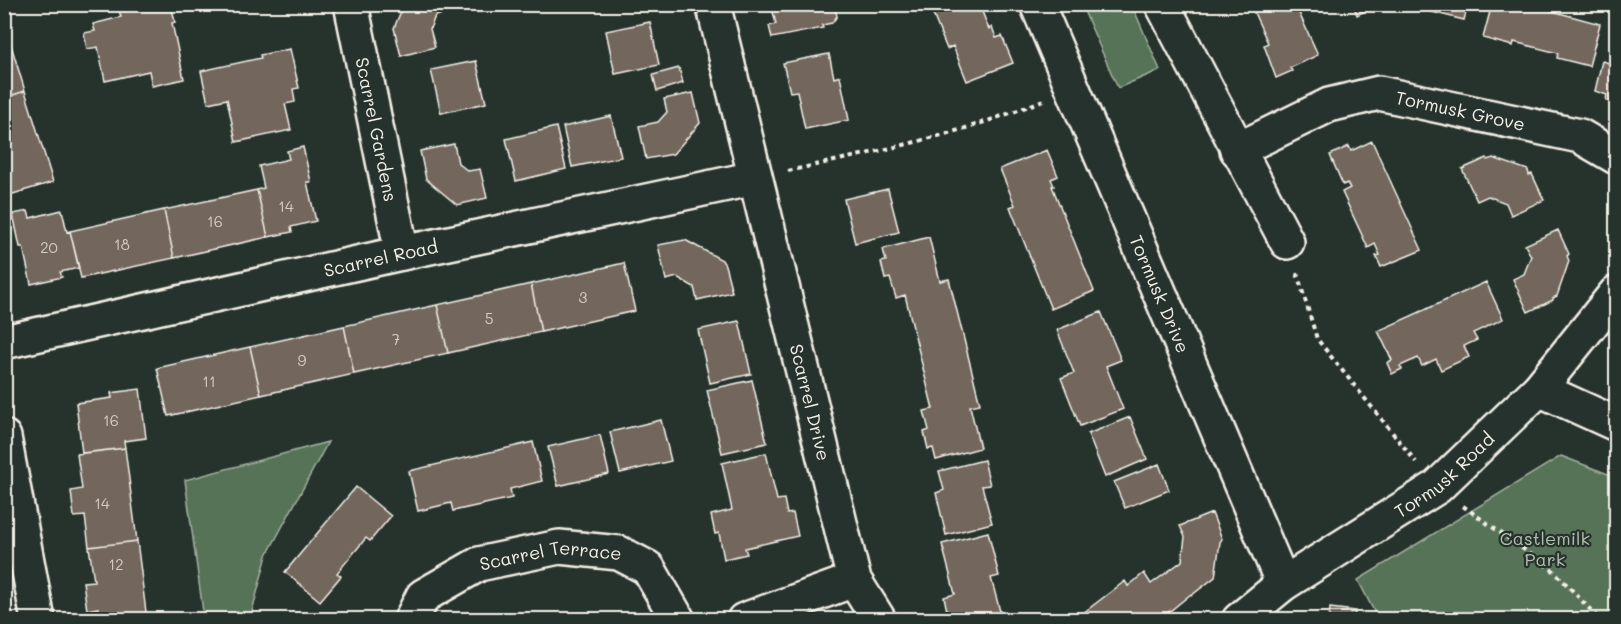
<svg xmlns="http://www.w3.org/2000/svg" width="1621" height="624" font-family="Mali,sans-serif">
  <style>
    .green { fill: #577359; stroke: #a6b2a0; stroke-width: 1.5 }
    .building { fill: #72665d; stroke: #f4f1e8; stroke-width: 1.5 }
    .lines { fill: none; stroke-linecap: round; stroke-linejoin: round }
    .minor-casing { stroke: #f4f1e8; stroke-width: 38 }
    .path { stroke: #f4f1e8; stroke-width: 4; stroke-dasharray: 4.5 4.5; stroke-linecap: butt }
    .minor { stroke: #26332d; stroke-width: 33 }
    .labels { text-anchor: middle; dominant-baseline: central; stroke-width: 4.5; stroke-linejoin: round; paint-order: stroke }
    .number-label { font-size: 15px; fill: #d4cec5 }
    .street-label { font-size: 18px; fill: #f4f1e8; stroke: #26332d }
    .park-label { font-size: 18px; fill: #b5bfaf; stroke: #26332d }
  </style>
  <rect width="100%" height="100%" fill="#26332d"/>
  <filter id="ink" filterUnits="userSpaceOnUse"><feTurbulence type="fractalNoise" baseFrequency=".0167" numOctaves="2"/><feDisplacementMap in="SourceGraphic" scale="12" xChannelSelector="R" yChannelSelector="G"/><feConvolveMatrix kernelMatrix="1 2 1 2 8 2 1 2 1" color-interpolation-filters="sRGB"/></filter>
  <g filter="url(#ink)">
    <path class="green" d="M1098,5H1132L1160,70L1118,88L1084,11Z
      M328,442L267,555L250,619H204L185,480Z
      M1561,456L1616,477V619H1378L1358,580Z"/>
    <path class="building" d="M171,4L175,22L172,23L184,79L152,86L149,71L105,81L98,47L87,49L84,33L95,31L93,24L121,17L118,7L130,4Z
      M404,4H445L447,13L435,16L430,29L435,47L401,56L394,28Z
      M477,4H513L478,12Z
      M771,4H834L837,16L832,23L822,25L823,28L772,38L769,26L776,24Z
      M932,4H979L989,29L992,27L996,38L1002,36L1013,63L967,81L953,46L947,49L930,7Z
      M1250,4H1295L1318,55L1290,68L1292,71L1276,78L1264,45L1268,43Z
      M1353,4H1379L1357,15Z
      M1432,4H1468L1464,20L1432,12L1434,5Z
      M1492,4H1526L1600,24L1589,66L1557,58L1558,53L1514,42L1513,46L1483,38Z
      M4,22L25,91L4,98Z
      M650,22L659,65L615,74L606,31Z
      M290,49L299,88L293,89L295,102L285,104L291,130L236,142L227,99L208,103L201,71L261,58L260,55Z
      M829,54L834,78L840,76L849,120L805,129L797,91L790,92L783,63Z
      M476,61L486,103L441,113L431,70Z
      M1602,61L1616,65V102L1606,100L1607,95L1595,91Z
      M679,68L683,83L657,91L653,75Z
      M25,91L53,182L6,196L4,190V98Z
      M693,93L700,123L673,154L646,159L639,126L658,122L667,112L664,99Z
      M611,116L621,157L572,167L563,127Z
      M556,127L566,169L516,181L506,139Z
      M1372,141L1422,250L1381,267L1376,256L1380,255L1375,244L1368,248L1342,192L1350,188L1347,183L1343,185L1330,155L1349,146L1351,151Z
      M454,144L458,163L468,171L480,169L487,198L457,205L426,179L420,151Z
      M303,147L311,182H307L316,221L291,227L292,232L268,237L257,190L264,188L259,166L289,159L287,151Z
      M1047,150L1058,176L1051,179L1054,186H1052L1094,291L1051,309L1010,207L1015,205L1000,169Z
      M1487,158L1488,160L1493,158L1528,170L1529,175L1532,174L1544,200L1511,215L1506,203L1488,196L1477,201L1462,169Z
      M888,189L899,232L855,243L844,199Z
      M257,190L268,237L174,258L164,210Z
      M62,210L67,232L70,231L79,268L60,272L62,277L31,284L23,247H20L13,214L28,211L30,218Z
      M164,210L174,258L81,278L70,231Z
      M1558,230L1569,254L1567,256L1569,261L1557,296L1553,298V300L1528,312L1513,279L1524,274L1531,256L1525,245Z
      M929,237L940,281L949,279L980,404L970,406L980,448L936,460L933,448L928,449L924,432L929,430L924,411L933,409L905,295L896,298L890,278L885,279L881,262L886,261L883,249Z
      M685,240L722,260L725,265L732,292L697,300L694,287L677,277L666,280L658,245Z
      M624,263L635,311L541,332L531,284Z
      M1486,282L1503,319L1473,333L1477,340L1464,346L1469,357L1441,370L1436,359L1422,366L1418,358L1400,366L1402,369L1392,374L1387,363L1392,360L1378,331Z
      M531,284L541,332L448,353L437,305Z
      M437,305L448,353L354,374L344,326Z
      M1101,312L1121,360L1106,366L1123,409L1080,426L1061,378L1074,373L1057,330Z
      M739,321L751,374L710,383L698,330Z
      M344,326L354,374L261,395L250,347Z
      M250,347L261,395L168,416L157,368Z
      M752,380L767,443L722,453L707,390Z
      M140,389L146,438L124,441L125,448L82,453L76,403L112,398L111,393Z
      M1130,417L1147,459L1105,477L1088,434Z
      M661,420L671,461L620,473L610,432Z
      M600,435L609,474L558,486L548,447Z
      M533,442L542,481L510,489L512,498L453,511L451,503L418,511L409,471Z
      M125,448L137,541L89,547L85,516L74,517L71,491L82,489L77,454Z
      M766,453L777,500L784,499L787,514L793,513L798,536L745,548L747,554L724,559L719,533L715,534L711,515L732,510L722,463Z
      M984,460L990,485L982,486L992,523L946,535L936,493L944,490L939,471Z
      M1159,464L1169,490L1125,508L1114,482Z
      M356,487L391,516L370,541L366,538L337,573L341,576L320,601L285,572Z
      M1212,513L1222,539L1220,542L1215,577L1192,595L1191,594L1159,620H1074L1125,581L1128,586L1144,573L1151,584L1182,561L1185,537L1180,526Z
      M988,532L999,576L991,578L1001,615L982,620H949L944,597L955,594L942,544Z
      M137,541L147,620H99L98,608L87,610L83,582L94,581L89,547Z
      M1330,608L1355,611L1354,620H1315V617L1329,619Z"/>
    <g class="lines">
      <g class="minor-casing">
        <g id="minor">
          <path id="s1" d="M351,4L402,253"/>
          <path id="s2" d="M713,4L854,580L879,620"/>
          <path id="s3" d="M1037,4L1283,584"/>
          <path d="M1162,4L1287,242"/>
          <path id="s4" d="M1237,150L1329,105L1379,93L1580,136L1616,157"/>
          <path id="s5" d="M4,342L402,253L755,178"/>
          <path d="M1539,389L1616,424"/>
          <path d="M4,437L38,620"/>
          <path id="s6" d="M411,620L423,596L479,564L559,547L619,553L648,568L678,620"/>
          <path d="M744,620L854,580"/>
          <path id="s7" d="M1239,620L1283,584L1437,487L1539,389L1616,293"/>
        </g>
      </g>
      <path class="path" d="M788,171C875,152 961,135 1043,100
        M1297,273L1317,339L1416,462
        M1463,506L1554,571L1600,620"/>
      <use href="#minor" class="minor"/>
    </g>
  </g>
  <g class="labels">
    <g class="number-label">
      <text x="286" y="206">14</text>
      <text x="215" y="221">16</text>
      <text x="122" y="244">18</text>
      <text x="49" y="247">20</text>
      <text x="583" y="297">3</text>
      <text x="489" y="318">5</text>
      <text x="396" y="339">7</text>
      <text x="302" y="360">9</text>
      <text x="209" y="381">11</text>
      <text x="111" y="420">16</text>
      <text x="102" y="503">14</text>
      <text x="116" y="564">12</text>
    </g>
    <g class="street-label">
      <text stroke="none"><textPath href="#s4" startOffset="237">Tormusk Grove</textPath></text>
      <text stroke="none"><textPath href="#s1" startOffset="128">Scarrel Gardens</textPath></text>
      <text stroke="none"><textPath href="#s5" startOffset="386">Scarrel Road</textPath></text>
      <text stroke="none"><textPath href="#s3" startOffset="315">Tormusk Drive</textPath></text>
      <text stroke="none"><textPath href="#s2" startOffset="410">Scarrel Drive</textPath></text>
      <text stroke="none"><textPath href="#s7" startOffset="252">Tormusk Road</textPath></text>
      <text stroke="none"><textPath href="#s6" startOffset="164">Scarrel Terrace</textPath></text>
    </g>
    <g class="park-label">
      <text x="1545" y="538">Castlemilk<tspan x="1545" dy="21">Park</tspan></text>
    </g>
  </g>
  <rect width="1621" height="624" fill="none" stroke="#26332d" stroke-width="24"/>
  <rect x="12" y="12" width="1597" height="600" fill="none" stroke="#f4f1e8" stroke-width="2" filter="url(#ink)"/>
</svg>
